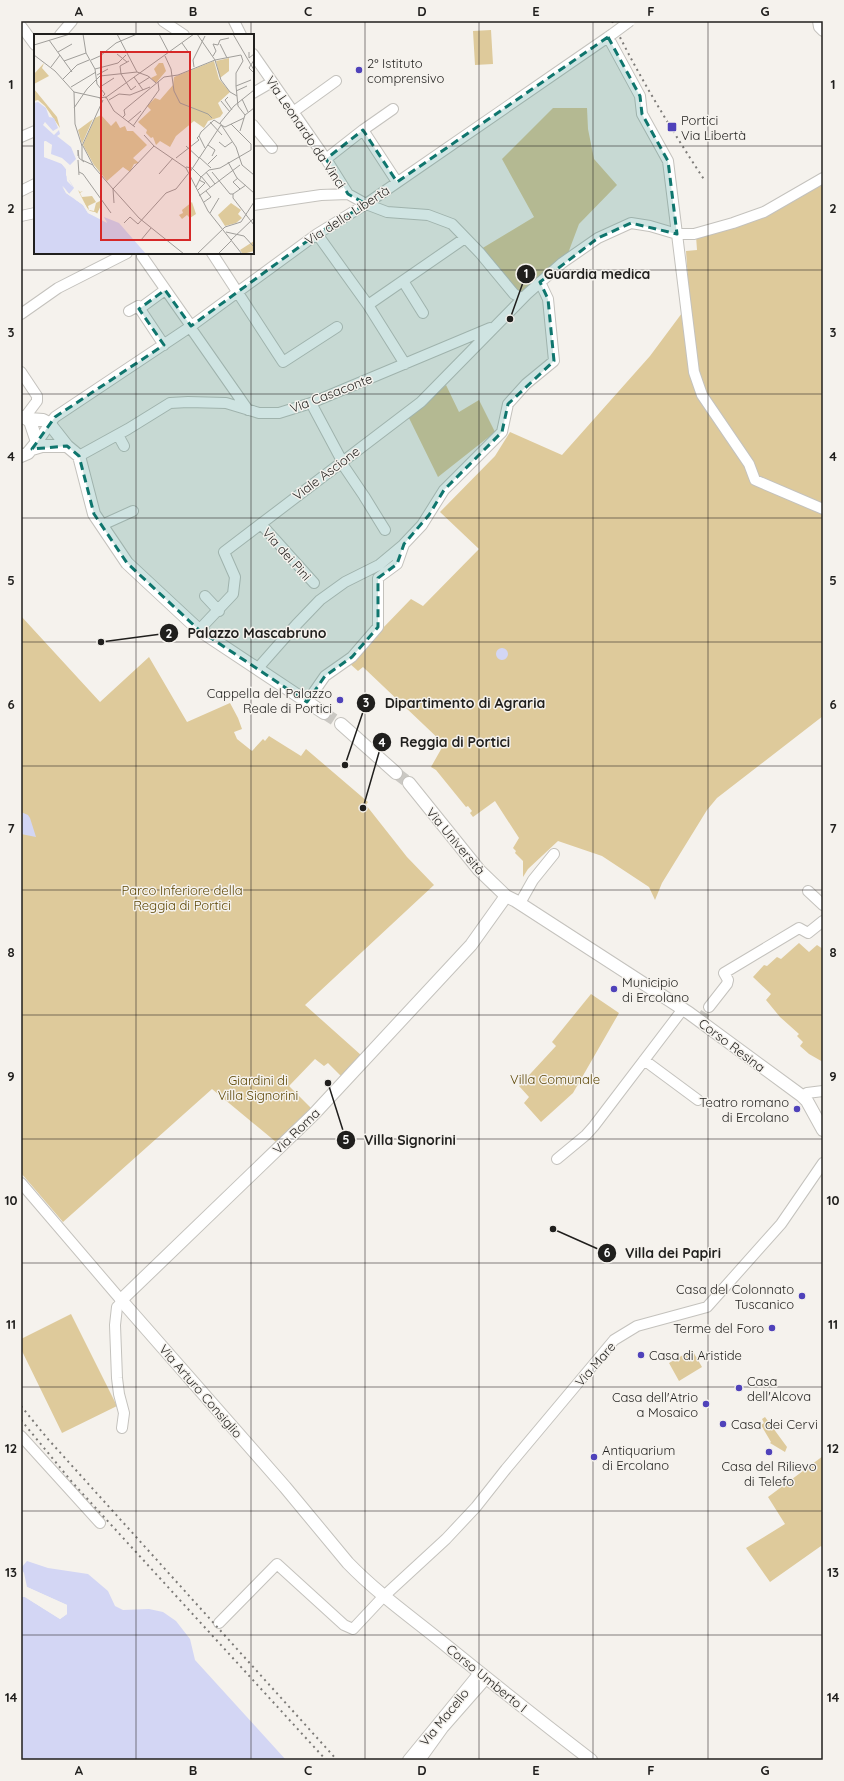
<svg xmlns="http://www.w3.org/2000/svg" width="844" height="1781" font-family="Quicksand,sans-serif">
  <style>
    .green { fill: #deca9b }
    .water { fill: #d3d6f4 }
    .pier { fill: #f5f2ed }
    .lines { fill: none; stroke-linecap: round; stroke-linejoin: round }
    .minor-tunnel { stroke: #cac8c3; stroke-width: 10; stroke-dasharray: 10 5; stroke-linecap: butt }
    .major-tunnel { stroke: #cac8c3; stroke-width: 12; stroke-dasharray: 12 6; stroke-linecap: butt }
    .minor-casing { stroke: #c4c2bd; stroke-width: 12 }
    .major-casing { stroke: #c4c2bd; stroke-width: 14 }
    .minor { stroke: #fff; stroke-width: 10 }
    .major { stroke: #fff; stroke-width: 12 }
    .rail { stroke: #7d7b78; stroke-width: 2; stroke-dasharray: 2 4; stroke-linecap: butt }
    .minor-bridge-casing { stroke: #c4c2bd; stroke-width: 12; stroke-linecap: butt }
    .minor-bridge { stroke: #fff; stroke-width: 10 }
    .marked { fill: #0f766e; fill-opacity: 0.2; stroke: #0f766e; stroke-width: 3; stroke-dasharray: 8 5; stroke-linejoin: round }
    .grid { fill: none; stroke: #201f1d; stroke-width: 1; stroke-opacity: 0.55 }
    .poi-dot { fill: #4f42ba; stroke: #f5f2ed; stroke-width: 1.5 }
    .labels { text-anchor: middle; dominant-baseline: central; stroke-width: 3; stroke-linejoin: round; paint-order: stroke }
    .poi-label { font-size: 13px; fill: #201f1d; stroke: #f5f2ed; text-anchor: start }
    .street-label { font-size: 13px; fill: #201f1d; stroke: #f5f2ed }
    .park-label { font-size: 13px; fill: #5c4605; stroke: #f5f2ed }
    .inset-road { fill: none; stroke: #a09e9a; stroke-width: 1 }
    .view { fill: #d62828; fill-opacity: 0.15; stroke: #d62828; stroke-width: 2 }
    .inset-edge { fill: none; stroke: #201f1d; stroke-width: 2 }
    .leader { fill: none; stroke: #201f1d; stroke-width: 1.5 }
    .callout-dot { fill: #201f1d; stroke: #f5f2ed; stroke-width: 1.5 }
    .mark-label { font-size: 12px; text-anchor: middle; font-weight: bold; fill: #fff }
    .callout-label { font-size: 14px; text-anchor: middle; font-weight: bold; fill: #201f1d; stroke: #f5f2ed; stroke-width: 3; stroke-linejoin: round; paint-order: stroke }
    .neatline { fill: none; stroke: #201f1d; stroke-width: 1.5 }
    .grid-label { font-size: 13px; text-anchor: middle; font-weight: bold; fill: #201f1d }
  </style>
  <rect width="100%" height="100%" fill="#f5f2ed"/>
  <path class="green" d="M491,30L493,64L475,65L473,31Z
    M553,108H587L588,129L594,159L617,185L579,224L567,256L522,295L481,249L534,217L502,159Z
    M823,183V716L717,798L707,810L662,883L655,900L649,887L602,856L558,841L528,869L523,877V861L515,853L516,851L513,848L519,838L495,801L473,817L470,813L472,811L468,806L466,807L436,770L431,767L444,744L363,667L358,671L349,663L411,599L423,606L479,549L440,512L495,456L510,432L562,455L650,356L682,313L690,312L686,251L697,250L696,236Z
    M446,385L459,412L479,400L495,432L438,477L408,416Z
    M21,616L100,702L149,657L187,722L230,703L238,718L242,729L234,732L237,739L252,751L263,739L265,741L269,736L301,756L306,749L368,802L366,805L407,857L434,885L305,1005L361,1055L342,1077L328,1063L324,1066L315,1059L289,1086L311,1108L276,1142L212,1089L63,1222L21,1173Z
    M799,943L809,952L817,945L823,949V1062L809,1054L800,1046L803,1042L797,1036L799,1034L780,1017L766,1000L771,994L753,977L764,965L767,966L777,957L781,959Z
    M591,994L619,1013L573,1093L541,1122L524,1103L529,1097L519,1086L556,1046L552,1042Z
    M71,1314L117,1406L62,1433L21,1349V1339Z
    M692,1350L702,1367L679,1381L669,1363Z
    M765,1417L787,1447L785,1452L770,1443L771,1442L761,1425L764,1423L762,1419Z
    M823,1456V1548L821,1546L770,1582L746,1548L785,1524L768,1497Z"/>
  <path class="water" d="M496 654a6 6 0 1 1 12 0a6 6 0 1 1-12 0Z
    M21,812L28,815L30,818L36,837L21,834Z
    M27,1561L48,1568L88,1574L108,1591L115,1606L123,1610L149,1609L163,1612L176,1621L190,1639L195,1660L286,1760H21V1597H25L60,1619L67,1614V1605L27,1587L24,1573L21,1568Z"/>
  <path class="pier" d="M27,1587L67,1605V1614L60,1619L25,1597H21V1595H26L60,1617L65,1613V1606L26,1589Z"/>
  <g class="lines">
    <path class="minor-tunnel" d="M700,1021L709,1007"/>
    <path class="major-tunnel" d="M324,713L341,724
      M396,773L409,783"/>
    <g class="minor-casing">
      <path id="minor" d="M163,21L184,35
        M234,21L241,35
        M818,21L819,27L823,31
        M21,26L35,45
        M60,35L72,21
        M608,37L640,96L642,114L668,161L694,372L702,395L749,464L755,480L823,509
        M253,54L326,159L348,194L366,204L387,212L428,215L452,224L480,253L514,294L522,298
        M253,93L272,82
        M293,112L336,81
        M253,125L272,148
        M363,130L393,109
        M21,137L35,131
        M326,159L363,130L397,182
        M21,191L35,184
        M253,205L321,195L348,194
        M21,216L35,213
        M317,234L368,305L405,364
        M212,253L283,362L337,327
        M142,256L191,326
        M403,281L423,313
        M368,305L465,238
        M139,309L165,290
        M129,311L138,306L164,345
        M21,314L58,288L127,253
        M190,327L248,410
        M21,372L37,396V401L25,417
        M311,403L342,461
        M118,435L124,446
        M37,442C44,434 48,425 55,417L190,327L317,234L366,204L611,35
        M79,456L128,429L170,403L188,402L226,403L259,413H279L311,403L490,328
        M341,462L364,496L385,530
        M261,524L314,583
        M102,525L133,511
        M205,596L219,611
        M199,630L233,594L235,577L224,552L421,402L527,294L562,263L598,238L631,223L650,226L677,234H694L733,223L764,212L823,178
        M258,668L296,625L320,600L345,582L379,565L403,545
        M307,702L325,676L352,657L378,627V578L397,564L404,544L422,525L444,490L502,432L508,404L526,384L554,361L548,299L540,282
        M808,891L823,905
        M520,903L533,880L554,854
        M709,1007L727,984L728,980L724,973L799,928L808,933L823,921
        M644,1060L698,1100
        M802,1096L807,1093L823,1091
        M557,1159L586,1135L594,1126L683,1009
        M21,1183L121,1300
        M122,1428L124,1413L119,1394L117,1378L115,1325L117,1307L122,1302
        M21,1436L100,1523
        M219,1623L277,1564L344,1625L353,1629L383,1597L446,1539L476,1507L506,1469L614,1340L637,1326L707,1307L781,1224L823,1163
        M408,1760L479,1673
        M420,1760L443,1728L486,1679"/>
    </g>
    <g class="major-casing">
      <path id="major" d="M29,419L43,420L49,423L67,446L79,456L94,514L127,563L199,630L324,713
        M32,449L42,446H67
        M21,456L28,453L37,442L30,421L23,417
        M341,724L396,773
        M409,783L479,870L506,896L516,901L689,1013L802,1096L807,1101L823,1130
        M506,896L471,945L314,1114L121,1300L285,1487L348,1563C379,1595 414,1619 448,1647C495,1685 543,1723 591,1760"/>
    </g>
    <use href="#minor" class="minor"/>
    <use href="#major" class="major"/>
    <path class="rail" d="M612,21C639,77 671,129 705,181
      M21,1406L47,1438L337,1760
      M21,1420L72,1482L326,1760"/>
    <g class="minor-bridge-casing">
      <path id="minor-bridge" d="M611,35L630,21"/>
    </g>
    <use href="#minor-bridge" class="minor-bridge"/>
  </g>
  <path class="marked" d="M608,37L640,96L642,114L668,161L677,234L631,223L598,238L540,282L548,299L554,361L508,404L502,432L444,490L429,515L404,544L397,564L378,578V627L352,657L325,676L307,702L199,630L127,563L94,514L79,456L67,446L32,449L55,417L164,345L139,309L165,290L191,326L317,234L366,204L348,194L326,159L363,130L397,182Z"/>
  <path class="grid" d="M136,21V35M251,21V35M365,21V1760M479,21V1760M593,21V1760M708,21V1760M21,146H35M253,146H823M136,253V1760M251,253V1760M21,270H823M21,394H823M21,518H823M21,642H823M21,766H823M21,890H823M21,1015H823M21,1139H823M21,1263H823M21,1387H823M21,1511H823M21,1635H823"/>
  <g class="poi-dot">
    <circle cx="359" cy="70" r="4"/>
    <rect x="667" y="122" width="10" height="10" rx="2"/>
    <circle cx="340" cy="700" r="4"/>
    <circle cx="614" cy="989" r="4"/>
    <circle cx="797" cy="1109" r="4"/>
    <circle cx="802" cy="1296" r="4"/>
    <circle cx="772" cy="1328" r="4"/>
    <circle cx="641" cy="1355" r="4"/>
    <circle cx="739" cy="1388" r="4"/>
    <circle cx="706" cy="1404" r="4"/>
    <circle cx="723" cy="1424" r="4"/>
    <circle cx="769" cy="1452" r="4"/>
    <circle cx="594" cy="1457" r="4"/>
  </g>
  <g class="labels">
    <g class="poi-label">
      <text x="367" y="63">2° Istituto<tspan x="367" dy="15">comprensivo</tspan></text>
      <text x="681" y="120">Portici<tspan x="681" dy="15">Via Libertà</tspan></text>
      <text x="332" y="693" text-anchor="end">Cappella del Palazzo<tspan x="332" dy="15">Reale di Portici</tspan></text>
      <text x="622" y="982">Municipio<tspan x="622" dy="15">di Ercolano</tspan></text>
      <text x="789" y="1102" text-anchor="end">Teatro romano<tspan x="789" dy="15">di Ercolano</tspan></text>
      <text x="794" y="1289" text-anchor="end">Casa del Colonnato<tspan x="794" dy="15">Tuscanico</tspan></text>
      <text x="764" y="1328" text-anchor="end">Terme del Foro</text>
      <text x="649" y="1355">Casa di Aristide</text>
      <text x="747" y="1381">Casa<tspan x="747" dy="15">dell'Alcova</tspan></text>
      <text x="698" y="1397" text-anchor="end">Casa dell'Atrio<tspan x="698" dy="15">a Mosaico</tspan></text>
      <text x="731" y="1424">Casa dei Cervi</text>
      <text x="602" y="1450">Antiquarium<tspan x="602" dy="15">di Ercolano</tspan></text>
      <text x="769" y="1466" text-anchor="middle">Casa del Rilievo<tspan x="769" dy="15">di Telefo</tspan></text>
    </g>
    <g class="street-label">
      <text transform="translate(306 132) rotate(56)">Via Leonardo da Vinci</text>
      <text transform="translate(347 215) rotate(-33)">Via della Libertà</text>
      <text transform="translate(331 393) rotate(-21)">Via Casaconte</text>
      <text transform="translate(326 473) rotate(-37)">Viale Ascione</text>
      <text transform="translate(287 554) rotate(48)">Via dei Pini</text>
      <text transform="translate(456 841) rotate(50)">Via Università</text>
      <text transform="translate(732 1045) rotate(37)">Corso Resina</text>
      <text transform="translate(296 1131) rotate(-44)">Via Roma</text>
      <text transform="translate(595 1364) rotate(-49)">Via Mare</text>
      <text transform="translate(201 1391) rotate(49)">Via Arturo Consiglio</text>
      <text transform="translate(487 1678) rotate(39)">Corso Umberto I</text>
      <text transform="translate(444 1717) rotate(-51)">Via Macello</text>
    </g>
    <g class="park-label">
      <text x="182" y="890">Parco Inferiore della<tspan x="182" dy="15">Reggia di Portici</tspan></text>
      <text x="555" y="1079">Villa Comunale</text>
      <text x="258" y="1080">Giardini di<tspan x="258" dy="15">Villa Signorini</tspan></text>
    </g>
  </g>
  <g transform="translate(34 34)">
    <rect width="220" height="220" fill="#f5f2ed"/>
    <path d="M195,24V37L186,44L182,27ZM180,27L185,45L196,58L184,69L189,79L186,83L174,87L170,94L160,87L142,102L136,113L126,107L122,111L119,103L117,104L112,99L113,96L104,88L117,76L113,72L121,64L126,66L139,51L140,43ZM10,29L8,34L15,42L0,50V40ZM125,29H129L132,37L122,49L117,44L123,41L120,35ZM0,55L23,83L26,94L11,72L4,66L0,67ZM67,81L77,92L82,87L86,94L91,92L93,97H99L113,111L99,124L105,129L100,130L96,138L89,133L73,147L60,131L49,111L61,84ZM59,85L48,110L44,96ZM44,156L46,158L49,157L46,159L48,163L58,162L62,168L54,172L55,176L60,177L62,169L66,167L68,169L63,180L56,177L53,174ZM158,168L162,180L156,184L153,181L148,185L145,181L149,179L148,176ZM197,169L207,176L204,180L208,184L202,189L191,192L184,181ZM220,207V217L209,220L206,216Z" fill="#deca9b"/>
    <path d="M4,68L12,74L15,83L20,84L24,94L19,97L11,88L9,91L20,101L25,96L26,100L23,102L37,113L42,125L36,131L28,124L17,120L18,111L10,107V123L26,128L32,135V141L40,154L35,160L29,152L32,159L49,171L54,179L73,189L70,183L85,189L112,220H0V69Z" fill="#d3d6f4"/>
    <path d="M11,107H12L18,111V112L11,109L12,122L28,127L34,134L35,146L39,153L33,147L32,135L28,130L10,123ZM28,152L39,164L50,169L55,177L61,178L74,188L54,179L49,171L32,159Z" fill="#f5f2ed"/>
    <path class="inset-road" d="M49,0L52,19L61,35L63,50L71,60L69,62M83,0L103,38L114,42L122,49M125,0L135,19M163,0L181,26L187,46L196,58L203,62M199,0L220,36M15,6L38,38M148,9L155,19M186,10L193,24M0,11L36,0M24,18L38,10M215,18V24L220,20M83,20L93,28M0,21L21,37L40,58L67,64M207,21L209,27L202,39V52L204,72L211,81M131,22L137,35L140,57L146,69L174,80L178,84M179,22L182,17L179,10L184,11L186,6L195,4M57,26L66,22L82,9L103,0M220,26L215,34L220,39M30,27L52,19M95,27L86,32L87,40L97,56L102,52M17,33L26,21M160,33L159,26L171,2M61,35L84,29L92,21M63,41L74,35M100,43L109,56M29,45L43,31L55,26M105,50L116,43M202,52L217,46M37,53L62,38M66,53L80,44M202,57L213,52M40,58L41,90L48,112V126L59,131M194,63L191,66L198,76M65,64L72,63L80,77L101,93M71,64L160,0M208,65L214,78M75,66L85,60L96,61L116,53M187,67L196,78M40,74L53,55L66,42L103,38M88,84L91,81L90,76L130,43L144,41L181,26L207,21M94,88L107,77M176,88L188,101M99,92L125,56L124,48M206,97L211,81L220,74M110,101L120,112L152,134L174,177L208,220M185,108L191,113L198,108M174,111L181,116L178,122M48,112L69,66M49,112L60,133L79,155M120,112L79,155L105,184L150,220M152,112L165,124M171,114L165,102L167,98L180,86L186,90M44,122V116L45,124L50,128M165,123L177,134M142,124L165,106L163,104L165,102M44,126L45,141M194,128L203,144L220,159M174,130L183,121M208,131L202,113L186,89L200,72L220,56M208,131L220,141M152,133L158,134L167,143M45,138L49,140L77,179M156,138L187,91L191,93L210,84M172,138L181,150M178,138L196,160H199V164L220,191M125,140L139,124M167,142L176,153M204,144L199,148L206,155M162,153L167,143L175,136L186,134L217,116V110L197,90M79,155L80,169M163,157L171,149L165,146M199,160L212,151M165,162L206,131M170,168L177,163L172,157M176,179L185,164M90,189L96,183L104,190L132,159L142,155L154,140M192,198L210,202L220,213M107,206L117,194M197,206L220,184M163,220L191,193L207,188L220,168M184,220L197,207"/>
    <path class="view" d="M67,18H156V206H67Z"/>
    <rect width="220" height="220" class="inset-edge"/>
  </g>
  <path class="leader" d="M510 319L526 274M101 642L169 633M345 765L366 703M363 808L382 742M328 1083L346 1140M553 1229L607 1253"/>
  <g class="callout-dot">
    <circle cx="510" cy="319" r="4"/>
    <circle cx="101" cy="642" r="4"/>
    <circle cx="345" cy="765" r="4"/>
    <circle cx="363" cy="808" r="4"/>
    <circle cx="328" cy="1083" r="4"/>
    <circle cx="553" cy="1229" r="4"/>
    <circle cx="526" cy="274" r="10"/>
    <circle cx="169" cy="633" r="10"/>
    <circle cx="366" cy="703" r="10"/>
    <circle cx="382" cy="742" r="10"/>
    <circle cx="346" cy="1140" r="10"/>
    <circle cx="607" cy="1253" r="10"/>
  </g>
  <g class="mark-label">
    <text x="526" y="278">1</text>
    <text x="169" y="638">2</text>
    <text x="366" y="707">3</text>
    <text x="382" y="747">4</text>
    <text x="346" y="1144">5</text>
    <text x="607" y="1257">6</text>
  </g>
  <g class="callout-label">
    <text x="597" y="279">Guardia medica</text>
    <text x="257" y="638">Palazzo Mascabruno</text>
    <text x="465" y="708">Dipartimento di Agraria</text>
    <text x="455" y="747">Reggia di Portici</text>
    <text x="410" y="1145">Villa Signorini</text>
    <text x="673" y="1258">Villa dei Papiri</text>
  </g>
  <rect width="844" height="1781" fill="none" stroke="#f5f2ed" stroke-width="44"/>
  <rect x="22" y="22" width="800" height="1737" class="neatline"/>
  <g class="grid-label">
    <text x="79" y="16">A</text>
    <text x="193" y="16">B</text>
    <text x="308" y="16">C</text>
    <text x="422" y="16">D</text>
    <text x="536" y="16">E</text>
    <text x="651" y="16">F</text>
    <text x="765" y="16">G</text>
    <text x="11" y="89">1</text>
    <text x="833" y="89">1</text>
    <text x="11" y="213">2</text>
    <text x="833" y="213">2</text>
    <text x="11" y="337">3</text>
    <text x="833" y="337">3</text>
    <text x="11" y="461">4</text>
    <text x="833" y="461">4</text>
    <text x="11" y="585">5</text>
    <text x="833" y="585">5</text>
    <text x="11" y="709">6</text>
    <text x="833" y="709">6</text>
    <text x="11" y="833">7</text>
    <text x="833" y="833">7</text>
    <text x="11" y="957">8</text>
    <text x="833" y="957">8</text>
    <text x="11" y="1081">9</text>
    <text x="833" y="1081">9</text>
    <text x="11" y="1205">10</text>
    <text x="833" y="1205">10</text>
    <text x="11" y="1329">11</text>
    <text x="833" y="1329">11</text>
    <text x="11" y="1453">12</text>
    <text x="833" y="1453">12</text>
    <text x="11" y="1577">13</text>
    <text x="833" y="1577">13</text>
    <text x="11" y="1702">14</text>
    <text x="833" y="1702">14</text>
    <text x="79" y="1775">A</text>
    <text x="193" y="1775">B</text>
    <text x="308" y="1775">C</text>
    <text x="422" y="1775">D</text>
    <text x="536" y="1775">E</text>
    <text x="651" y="1775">F</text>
    <text x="765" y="1775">G</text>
  </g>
</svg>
